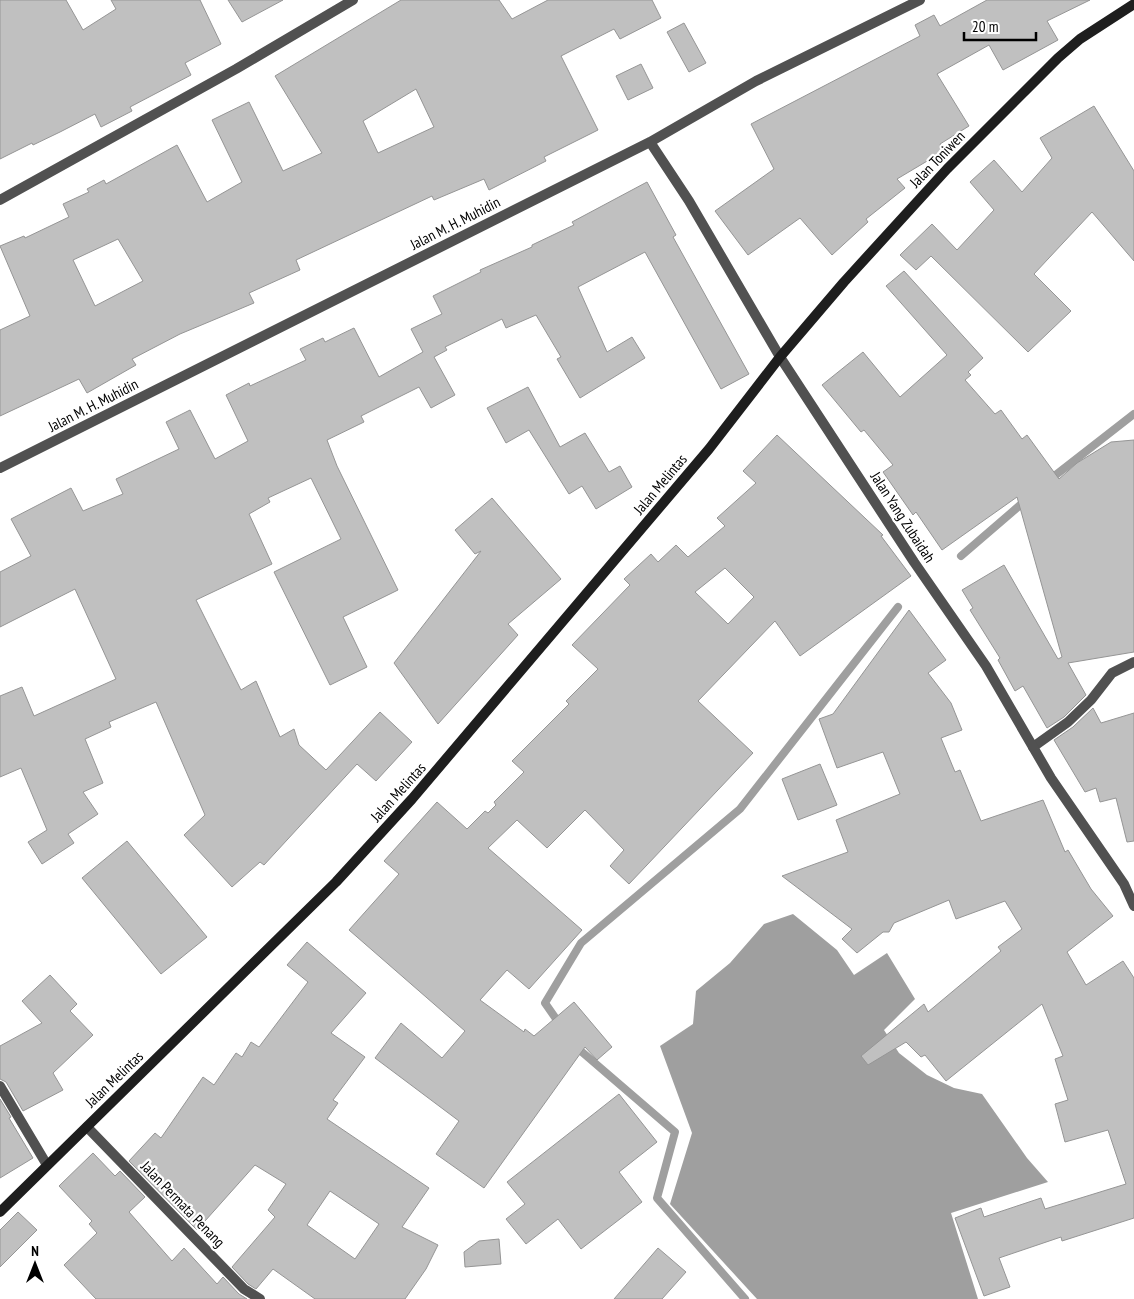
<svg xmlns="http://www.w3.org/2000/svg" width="1134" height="1299" font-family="'PT Sans Narrow',sans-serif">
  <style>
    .water { fill: #9f9f9f }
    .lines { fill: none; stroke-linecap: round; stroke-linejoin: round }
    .stream { stroke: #9f9f9f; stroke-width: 8 }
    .building { fill: #c0c0c0; stroke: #959595; fill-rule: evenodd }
    .minor { stroke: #515151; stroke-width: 10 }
    .tertiary { stroke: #515151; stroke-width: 10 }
    .secondary { stroke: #1e1e1e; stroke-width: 10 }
    .labels { text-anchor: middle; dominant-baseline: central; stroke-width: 4.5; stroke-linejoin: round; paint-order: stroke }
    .street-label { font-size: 15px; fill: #000; stroke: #fff }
  </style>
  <rect width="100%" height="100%" fill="#fff"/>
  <path class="water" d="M793,914L837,950L854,975L887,953L915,999L884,1030L899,1053L927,1075L954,1088L982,1094L1027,1158L1048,1182L951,1213L978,1299H757L670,1204L692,1133L660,1046L693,1024L696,991L730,963L764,924Z"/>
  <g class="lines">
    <path class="stream" d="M1048,481L1134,414
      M961,556L1026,500
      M561,1026L545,1003L581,943L740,809L898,607
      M575,1046L675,1132L657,1198L745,1299"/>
  </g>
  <path class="building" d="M0,0H66L83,30L116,9L111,0H200L221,44L185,63L191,75L130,107L132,111L101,127L95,114L60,132L33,145L32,143L0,159Z
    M228,0H283L242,22Z
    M401,0H499L512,19L548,0H652L661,18L620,39L614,29L561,56L598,130L544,157L546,161L489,190L484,179L434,200L432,196L296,260L300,270L249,293L254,303L180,334L132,359L136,365L87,393L79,379L0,416V330L30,316L0,246L24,236L25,238L69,217L63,204L89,192L87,189L104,180L106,184L177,145L207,202L242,182L212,120L249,102L283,171L322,153L275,76ZM416,89L434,127L378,153L363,121ZM118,239L143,281L95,306L73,260Z
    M987,0H1090L1047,21L1058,40L1003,70L989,45L937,74L969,126L940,144L944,151L897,179L905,188L866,219L868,222L832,255L800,218L748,255L715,211L774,169L751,124L920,36L915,25L934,15L940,26Z
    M684,23L706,63L689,72L667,32Z
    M641,64L653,88L628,100L616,76Z
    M1094,106L1134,171V261L1092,212L1034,274L1071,311L1028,352L931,256L916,270L900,255L932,224L957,250L994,210L970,182L994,160L1022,192L1052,158L1040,138Z
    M647,182L676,235L673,237L749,374L721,389L645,252L578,287L607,352L632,337L645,358L580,398L557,359L561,357L536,315L506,328L502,319L445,347L447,350L434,357L455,395L431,408L419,387L361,416L364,422L327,440L337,466L398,590L343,617L367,667L330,685L274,572L341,539L311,478L268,498L270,502L249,514L272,564L196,600L241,690L256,681L280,737L294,729L299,745L326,770L380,712L412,742L376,781L357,764L264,865L260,862L232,887L184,835L205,815L156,702L109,722L111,727L85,739L103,783L83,792L98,814L68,834L74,843L42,864L28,842L47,830L21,768L0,777V696L22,687L34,716L116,679L75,589L0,627V572L31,556L11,519L71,488L83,511L123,494L116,479L179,449L166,422L190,410L215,459L248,441L226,395L249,383L250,386L306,360L300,349L323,338L325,342L354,328L379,377L423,352L411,329L442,314L433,296L481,272L480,270L532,247V245L574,225L572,222Z
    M904,271L983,358L968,372L971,375L965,380L995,414L1001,410L1022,439L1027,435L1059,479L1077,463L1111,442L1134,440V652L1068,663L1086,695L1064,717L1047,728L1023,686L1015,691L998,660L1000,658L970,610L973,608L962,590L1004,565L1058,659L1062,657L1017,497L942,550L916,512L913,515L883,472L893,465L864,430L861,432L822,385L863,352L900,397L947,355L886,286Z
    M528,387L560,447L585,433L609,472L620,466L632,487L596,509L582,486L569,494L529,430L506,443L487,408Z
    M777,435L883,535L881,536L911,576L800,656L775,621L698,701L753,753L629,884L610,866L624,850L585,810L547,848L517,820L488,848L582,930L529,989L507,970L480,1000L524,1032L525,1029L534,1036L574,1002L612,1047L597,1060L585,1047L484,1188L436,1154L459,1121L375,1058L401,1023L442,1058L465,1031L349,930L399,874L384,861L437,802L467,829L485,811L488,813L496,805L494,802L524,772L512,761L569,704L566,701L598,669L572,645L630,585L624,579L651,554L658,562L676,545L688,557L725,526L717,518L756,483L743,471ZM725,568L754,597L728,624L695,592Z
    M492,498L561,579L508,624L518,635L438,724L394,663L481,551L475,554L455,530Z
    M909,610L946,660L928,673L951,703L962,730L941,738L955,772L960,770L981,821L1043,800L1065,852L1068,850L1091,889L1113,916L1067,952L1086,985L1123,961L1134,978V1218L1062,1241L1061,1237L999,1258L1010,1287L984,1296L955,1218L981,1208L984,1217L1041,1198L1045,1209L1126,1184L1108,1130L1065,1142L1055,1104L1068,1100L1055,1059L1063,1056L1042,1004L946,1081L925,1055L921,1057L906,1042L868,1065L861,1056L924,1004L928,1012L1001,951L998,947L1022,929L1005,901L956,919L949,900L894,923L889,932H883L857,953L842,939L852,929L782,876L848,852L836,820L900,794L883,752L837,768L819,719L833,714Z
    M1093,708L1101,723L1134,713V841L1127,842L1116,798L1100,802L1096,788L1085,792L1054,740L1073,727Z
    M820,764L837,805L798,820L782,779Z
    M127,841L207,937L161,974L82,878Z
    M307,942L366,993L331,1033L365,1057L333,1100L338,1103L327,1119L429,1188L402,1227L438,1245L426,1269L405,1299H315L273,1269L256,1289L248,1284L232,1267L275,1217L268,1210L286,1184L255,1165L197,1230L129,1161L155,1133L161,1138L203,1077L214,1085L236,1053L242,1057L251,1042L259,1047L308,982L287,965ZM330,1191L379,1224L355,1259L307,1225Z
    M50,975L77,1004L70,1011L93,1035L53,1073L63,1090L23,1111L6,1082L0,1079V1046L42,1023L22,1001Z
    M619,1094L657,1142L619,1172L642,1202L581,1249L558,1219L526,1244L506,1219L525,1204L507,1182Z
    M0,1099L11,1117L9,1118L33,1158L0,1178Z
    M93,1153L115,1176L120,1171L145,1197L129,1212L172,1261L184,1248L217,1284L223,1277L239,1294L247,1299H96L64,1265L97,1233L89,1224L92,1221L59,1186Z
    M18,1212L37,1230L0,1267V1230Z
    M499,1239L501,1264L465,1267L464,1252L479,1241Z
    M658,1248L686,1272L662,1299H614Z"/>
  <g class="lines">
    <path class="minor" d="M650,142L689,201L780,357
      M0,200L236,69L353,0
      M0,468L650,142L756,81L920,0
      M1033,747L1068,722L1091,700L1112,673L1134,662
      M0,1086L47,1165
      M87,1127L244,1289L260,1299"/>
    <path class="tertiary" d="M780,357L914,562L986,666L1051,778L1124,884L1134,906"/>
    <path class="secondary" d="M0,1212L336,882L412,799L709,449L780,357L844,282L947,169L1058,58L1080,39L1134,4"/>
  </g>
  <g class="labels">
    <g class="street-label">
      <text transform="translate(937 159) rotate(-46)">Jalan Toniwen</text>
      <text transform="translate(455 223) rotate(-27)">Jalan M. H. Muhidin</text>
      <text transform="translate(93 405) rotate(-27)">Jalan M. H. Muhidin</text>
      <text transform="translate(660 484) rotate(-50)">Jalan Melintas</text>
      <text transform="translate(903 517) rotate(57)">Jalan Yang Zubaidah</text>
      <text transform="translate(398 792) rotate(-48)">Jalan Melintas</text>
      <text transform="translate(114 1079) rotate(-44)">Jalan Melintas</text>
      <text transform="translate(183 1204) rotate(46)">Jalan Permata Penang</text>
    </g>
  </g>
  <g transform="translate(35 1264)" stroke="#ffffff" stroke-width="4" paint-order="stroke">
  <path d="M0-4L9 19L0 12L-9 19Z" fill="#000000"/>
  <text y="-8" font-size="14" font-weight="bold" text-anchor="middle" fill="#000000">N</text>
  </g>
  <path d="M964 32v8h72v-8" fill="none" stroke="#000000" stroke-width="2.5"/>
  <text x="972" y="32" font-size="15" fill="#000000" stroke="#ffffff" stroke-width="4" paint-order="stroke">20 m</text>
</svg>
